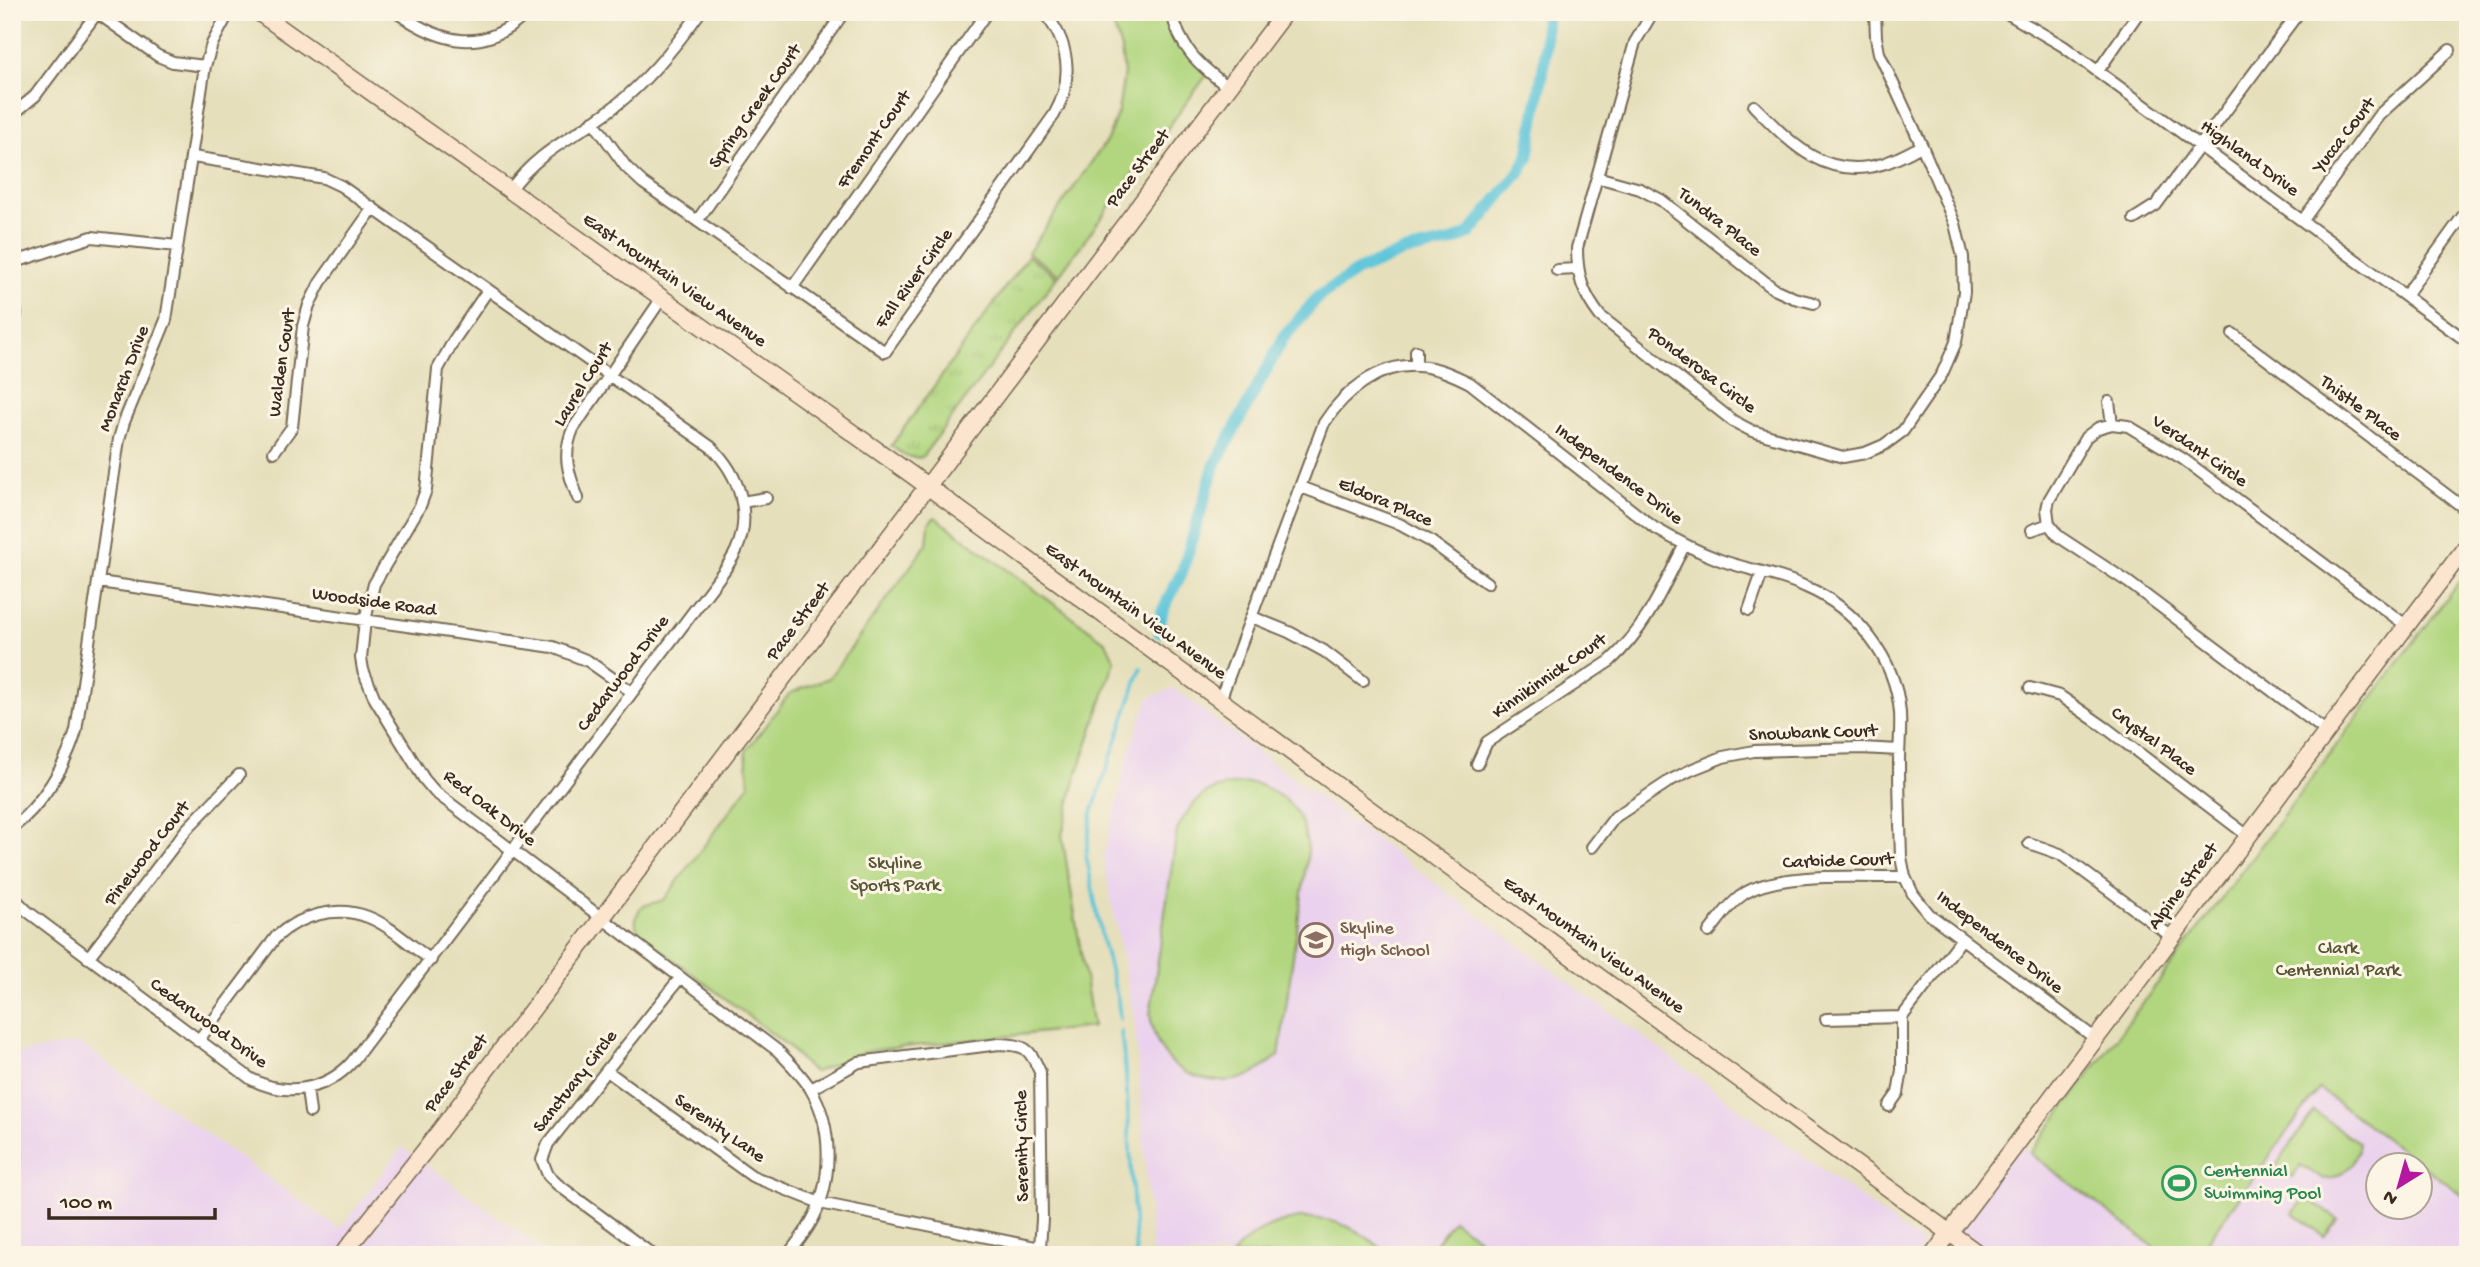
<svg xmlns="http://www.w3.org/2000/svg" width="2480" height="1267" font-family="'Gochi Hand',sans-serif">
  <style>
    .built { fill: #ead1ed; fill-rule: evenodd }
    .grass { fill: url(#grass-tufts); stroke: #76804e; stroke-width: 2 }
    .green { fill: #b1d67f; stroke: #76804e; stroke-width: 2 }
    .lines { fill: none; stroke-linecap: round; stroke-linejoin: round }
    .stream { stroke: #5cc4d9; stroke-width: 3.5 }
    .canal { stroke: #5cc4d9; stroke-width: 12 }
    .street-casing { stroke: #776955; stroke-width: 14 }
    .secondary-casing { stroke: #776955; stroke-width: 19 }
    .street { stroke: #fff; stroke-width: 10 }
    .secondary { stroke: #fbe5cf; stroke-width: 16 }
    .labels { text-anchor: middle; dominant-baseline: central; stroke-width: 6; stroke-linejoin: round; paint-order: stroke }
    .street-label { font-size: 19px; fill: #3b2a1e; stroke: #fcf5e5 }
    .park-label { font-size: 19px; fill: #585536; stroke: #fcf5e5 }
    .education-label { font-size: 19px; fill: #785e54; stroke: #fcf5e5; text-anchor: start }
    .leisure-label { font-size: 19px; fill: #27864d; stroke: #fcf5e5; text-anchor: start }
  </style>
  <defs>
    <pattern id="grass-tufts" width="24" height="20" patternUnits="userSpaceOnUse" patternTransform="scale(1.75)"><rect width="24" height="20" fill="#b1d67f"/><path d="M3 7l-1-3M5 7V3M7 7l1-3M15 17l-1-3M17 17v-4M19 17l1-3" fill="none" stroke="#99b86d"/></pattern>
  </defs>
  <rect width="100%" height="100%" fill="#fcf5e5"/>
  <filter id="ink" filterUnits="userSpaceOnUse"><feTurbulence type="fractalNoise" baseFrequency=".0143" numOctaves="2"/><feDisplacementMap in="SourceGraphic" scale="14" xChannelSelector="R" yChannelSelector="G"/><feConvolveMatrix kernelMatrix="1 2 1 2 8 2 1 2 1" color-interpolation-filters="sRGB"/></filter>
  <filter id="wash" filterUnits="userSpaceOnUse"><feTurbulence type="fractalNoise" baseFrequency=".00686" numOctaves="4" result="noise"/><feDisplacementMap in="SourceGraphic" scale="28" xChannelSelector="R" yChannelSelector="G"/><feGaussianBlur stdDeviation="1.57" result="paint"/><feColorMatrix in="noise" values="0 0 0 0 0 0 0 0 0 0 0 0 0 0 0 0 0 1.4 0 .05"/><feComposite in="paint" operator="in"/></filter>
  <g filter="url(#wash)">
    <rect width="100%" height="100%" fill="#e6dfbb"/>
    <path class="built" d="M1173,688L1266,758L1924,1245L1917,1255H1154L1152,1253L1135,1023L1103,857L1129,750L1149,698Z
      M79,1043L340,1229L402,1147L550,1255H12V1054Z
      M2319,1089L2468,1199V1255H2197ZM2378,1166H2420V1208H2378Z
      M2017,1143L2165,1255H1980L1950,1233Z"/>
    <path class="grass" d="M1028,256L1057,277L922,457C909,460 902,453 891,446Z"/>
    <path class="green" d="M1109,12H1172L1175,24L1209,72L1059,275L1028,253L1107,140L1118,112L1124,74L1121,49Z
      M935,517L1106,642L1115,661L1074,784L1062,835L1093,1027L875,1050L861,1053L815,1072L809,1069L788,1046L640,934C633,924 635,914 643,906L664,900L749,785L746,751L790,693L829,678L927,544L929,523Z
      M2468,570V1199L2319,1089L2197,1255H2165L2030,1153Z
      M1255,783C1292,799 1303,811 1308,851L1279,1056C1271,1061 1264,1068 1256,1072C1228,1089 1186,1081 1166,1056C1156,1044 1153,1030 1150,1015L1177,830C1196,791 1214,784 1255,783Z
      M2314,1111L2359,1143C2357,1163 2343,1179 2322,1179L2301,1165L2292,1177L2276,1166Z
      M2306,1197L2337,1219L2324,1236L2293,1213Z
      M1299,1218C1340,1217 1359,1230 1390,1255H1232C1250,1233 1272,1223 1299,1218Z
      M1453,1220L1497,1253L1495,1255H1427Z"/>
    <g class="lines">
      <path class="stream" d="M1120,1019L1118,1000L1102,939L1086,855L1092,813L1141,668
        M1121,1031L1126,1077L1136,1255"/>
      <path class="canal" d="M1159,632L1162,612L1182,572L1214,467L1284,337L1318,297L1357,271L1403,252L1450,242L1469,234L1518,174L1528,157L1545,58L1546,12"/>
    </g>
  </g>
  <g filter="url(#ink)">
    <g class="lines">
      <g class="street-casing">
        <path id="street" d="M96,12L158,56L173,62L205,66
          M396,12C442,44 484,55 528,12
          M1172,12C1179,48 1200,66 1228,87
          M1653,12L1635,42L1577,248C1577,276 1583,294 1600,316L1733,421L1752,431L1843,457L1865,453L1884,445L1903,431L1942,374L1956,342L1964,292L1963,257L1955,224L1922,146L1879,53L1876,37L1875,12
          M2005,12L2063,46L2468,342
          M2098,71L2139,12
          M1754,106C1790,142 1824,181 1882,164C1896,160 1909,152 1922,146
          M12,115L35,96L97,13
          M593,121L626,167L643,183L885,352L1054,115C1074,81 1070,41 1043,12
          M1597,177L1640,189L1661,200L1774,289L1794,298L1814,303
          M510,190C541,148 575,138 614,107C647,81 676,46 700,12
          M2134,219L2156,205L2299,12
          M2303,220L2379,115L2450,50
          M697,221L844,12
          M12,263L92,237L177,246
          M1557,270L1577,269
          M12,286L16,314L12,331
          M792,288L987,12
          M488,290L454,340L438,369L426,490L420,506L374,584L365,620L361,658L363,670L375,699L424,779L435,792L778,1051C789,1062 801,1074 810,1088C834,1127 833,1185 810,1224C804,1235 795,1245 788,1255
          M2406,295L2468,209
          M2233,334L2468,511
          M1416,365V351
          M2109,402L2112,424
          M274,452L292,427L303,326L309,305L320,283L373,208
          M1301,487L1399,524L1430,541L1487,583
          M578,498C568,473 562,455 573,429L662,298
          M742,502L766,498
          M2032,530L2049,524
          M99,582L553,647L588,661L632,692
          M1749,610L1762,573
          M1252,617L1289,632L1324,651L1363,681
          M2030,688L2060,696L2106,728L2248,836
          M1220,700L1324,423C1344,392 1379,363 1418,366C1437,367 1454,375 1470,383L1653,527C1675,540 1696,551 1720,560C1748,570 1779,574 1806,587C1855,608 1896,658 1900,713C1901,729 1899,745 1899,761C1899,793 1900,825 1901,857L1905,877L1913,894L1929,914L2096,1039
          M2327,732L2128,582L2058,536L2049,524L2047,509L2049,500L2086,437L2098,428L2112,424L2128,426L2183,459L2407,626
          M1477,764L1487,742L1610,661C1647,627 1662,589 1684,546
          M12,828C41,806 66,766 76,731L119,439L124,422L166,320L205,66L212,44L229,12
          M2029,843L2060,854L2172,937
          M1592,847L1615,817L1671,780L1693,769L1723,757L1754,751L1861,748L1899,750
          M12,896L27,911L251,1079C285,1097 326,1091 352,1062L712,587C720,576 730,564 736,551C753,514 739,474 711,447L341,186L324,178L193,157
          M1709,932C1720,918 1730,903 1745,893C1781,871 1862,878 1905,877
          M88,958L186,830L239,775
          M1826,1019L1902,1017
          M198,1041L276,937C300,915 337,905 368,917C391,926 411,946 431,960
          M607,1071L752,1176L820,1203L1040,1248L1042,1219L1040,1072C1029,1047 1025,1045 999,1044L859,1062L811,1089
          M307,1089L310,1112
          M1889,1106L1898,1093L1902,1070V1017L1961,940
          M653,1255L557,1184L548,1175L542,1160L548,1144L680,978"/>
      </g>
      <g class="secondary-casing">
        <path id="secondary" d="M258,12L912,475L1980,1255
          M342,1255L426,1149L602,918L1285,12
          M1933,1255L2468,544"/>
      </g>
      <use href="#street" class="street"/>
      <use href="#secondary" class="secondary"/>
    </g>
  </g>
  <defs>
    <g id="school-ring" transform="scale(1.75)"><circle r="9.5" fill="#fcf5e5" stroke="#8d6e63" stroke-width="1.5"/><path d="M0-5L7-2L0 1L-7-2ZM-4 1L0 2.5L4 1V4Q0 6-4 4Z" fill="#8d6e63"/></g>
    <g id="stadium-ring" transform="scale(1.75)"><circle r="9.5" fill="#fcf5e5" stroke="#2e9e5b" stroke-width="1.5"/><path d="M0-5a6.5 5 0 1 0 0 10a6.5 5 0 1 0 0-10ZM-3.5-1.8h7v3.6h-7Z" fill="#2e9e5b"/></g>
  </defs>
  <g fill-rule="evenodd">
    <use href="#school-ring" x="1316" y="940"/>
    <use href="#stadium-ring" x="2179" y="1183"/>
  </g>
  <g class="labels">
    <g class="street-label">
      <text transform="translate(756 107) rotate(-55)">Spring Creek Court</text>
      <text transform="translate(2345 136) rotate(-52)">Yucca Court</text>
      <text transform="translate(875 140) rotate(-55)">Fremont Court</text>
      <text transform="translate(2249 159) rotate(36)">Highland Drive</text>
      <text transform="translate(1139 169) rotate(-53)">Pace Street</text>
      <text transform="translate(1719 223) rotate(38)">Tundra Place</text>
      <text transform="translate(915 279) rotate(-54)">Fall River Circle</text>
      <text transform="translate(674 281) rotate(35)">East Mountain View Avenue</text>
      <text transform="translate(283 363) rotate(-82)">Walden Court</text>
      <text transform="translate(1701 371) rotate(37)">Ponderosa Circle</text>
      <text transform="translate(125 379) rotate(-69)">Monarch Drive</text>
      <text transform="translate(584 385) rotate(-58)">Laurel Court</text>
      <text transform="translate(2360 409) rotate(37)">Thistle Place</text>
      <text transform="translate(2199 452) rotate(35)">Verdant Circle</text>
      <text transform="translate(1618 475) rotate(37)">Independence Drive</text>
      <text transform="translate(1385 503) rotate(23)">Eldora Place</text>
      <text transform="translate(374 603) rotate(8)">Woodside Road</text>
      <text transform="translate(1135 612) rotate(36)">East Mountain View Avenue</text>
      <text transform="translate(799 622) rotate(-53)">Pace Street</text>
      <text transform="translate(624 674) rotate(-53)">Cedarwood Drive</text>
      <text transform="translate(1550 677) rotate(-35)">Kinnikinnick Court</text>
      <text transform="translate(1813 734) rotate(-2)">Snowbank Court</text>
      <text transform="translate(2153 742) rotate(37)">Crystal Place</text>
      <text transform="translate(489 809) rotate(38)">Red Oak Drive</text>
      <text transform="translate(148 854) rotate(-52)">Pinewood Court</text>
      <text transform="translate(1838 862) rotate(-2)">Carbide Court</text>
      <text transform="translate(2184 887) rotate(-53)">Alpine Street</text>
      <text transform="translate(1999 943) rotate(38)">Independence Drive</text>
      <text transform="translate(1593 946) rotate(36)">East Mountain View Avenue</text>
      <text transform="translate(208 1024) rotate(36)">Cedarwood Drive</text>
      <text transform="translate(457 1074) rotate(-53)">Pace Street</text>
      <text transform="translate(576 1082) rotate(-52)">Sanctuary Circle</text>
      <text transform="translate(719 1129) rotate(35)">Serenity Lane</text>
      <text transform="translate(1023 1146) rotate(-91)">Serenity Circle</text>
    </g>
    <g class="park-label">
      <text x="895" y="864">Skyline<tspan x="895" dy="22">Sports Park</tspan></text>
      <text x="2338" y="949">Clark<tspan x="2338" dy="22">Centennial Park</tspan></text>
    </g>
    <g class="education-label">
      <text x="1340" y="929">Skyline<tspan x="1340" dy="22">High School</tspan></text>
    </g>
    <g class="leisure-label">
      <text x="2204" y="1172">Centennial<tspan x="2204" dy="22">Swimming Pool</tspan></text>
    </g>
  </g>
  <rect width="2480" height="1267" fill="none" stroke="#fcf5e5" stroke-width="42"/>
  <g transform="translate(2399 1186) rotate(217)"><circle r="33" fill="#fcf5e5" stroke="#afa495" stroke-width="2"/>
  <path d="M0-5L12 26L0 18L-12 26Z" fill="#b5179e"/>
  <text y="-10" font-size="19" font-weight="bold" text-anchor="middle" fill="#3b2a1e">N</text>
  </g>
  <path d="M49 1208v10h166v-10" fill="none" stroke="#3b2a1e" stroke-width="3.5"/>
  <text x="60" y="1208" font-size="21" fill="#3b2a1e" stroke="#fcf5e5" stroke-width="5" paint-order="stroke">100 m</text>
</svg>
